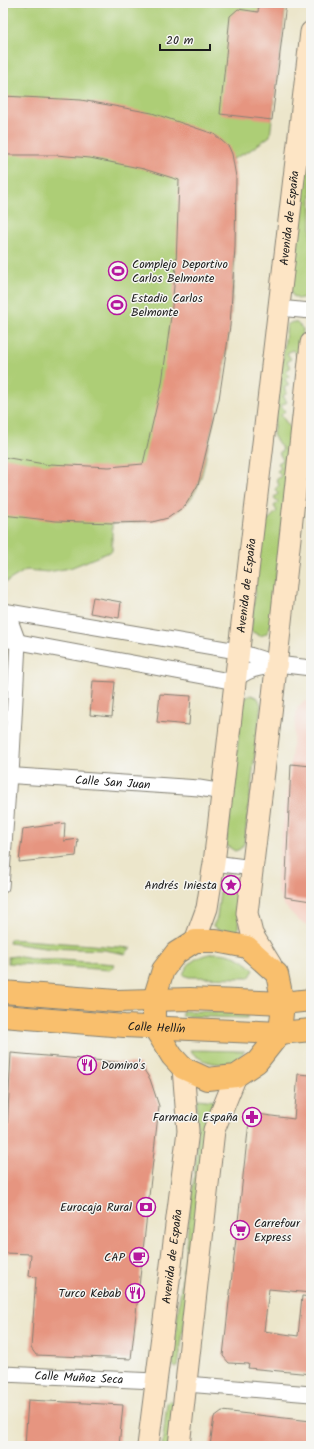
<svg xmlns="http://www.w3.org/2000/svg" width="314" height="1449" font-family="Kalam,sans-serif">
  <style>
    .built { fill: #f6d1c5 }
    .green { fill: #adce76; stroke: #647549 }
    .building { fill: #e69580 }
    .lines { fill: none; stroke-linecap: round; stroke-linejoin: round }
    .pedestrian-casing { stroke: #848174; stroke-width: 13 }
    .minor-casing { stroke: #848174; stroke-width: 17 }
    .secondary-casing { stroke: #848174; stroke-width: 23 }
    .primary-casing { stroke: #848174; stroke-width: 24 }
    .pedestrian { stroke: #fff; stroke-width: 11 }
    .minor { stroke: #fff; stroke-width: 15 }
    .secondary { stroke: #fde5c5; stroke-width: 21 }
    .primary { stroke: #f9bf6d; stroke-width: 22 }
    .labels { text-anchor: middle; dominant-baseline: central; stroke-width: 3; stroke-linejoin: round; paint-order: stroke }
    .street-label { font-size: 12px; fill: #1c1c1c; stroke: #f6f6f2 }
    .poi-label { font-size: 12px; fill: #1c1c1c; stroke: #f6f6f2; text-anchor: end }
  </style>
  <rect width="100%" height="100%" fill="#f6f6f2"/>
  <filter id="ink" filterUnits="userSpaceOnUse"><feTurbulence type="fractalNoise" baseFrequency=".025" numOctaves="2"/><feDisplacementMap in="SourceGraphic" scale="8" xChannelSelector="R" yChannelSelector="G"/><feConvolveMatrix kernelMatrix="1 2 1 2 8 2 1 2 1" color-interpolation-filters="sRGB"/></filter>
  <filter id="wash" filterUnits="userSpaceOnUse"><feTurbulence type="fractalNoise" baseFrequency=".012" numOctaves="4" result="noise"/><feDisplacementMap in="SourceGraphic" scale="16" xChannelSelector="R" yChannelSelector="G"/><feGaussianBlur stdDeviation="0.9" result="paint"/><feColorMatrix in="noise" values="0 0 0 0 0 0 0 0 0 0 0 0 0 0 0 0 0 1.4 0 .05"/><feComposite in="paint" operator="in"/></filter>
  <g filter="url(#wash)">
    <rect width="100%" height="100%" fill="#ece6cb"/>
    <path class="built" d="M305,701L311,702V927L299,921L283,904L278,892L277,877L297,707Z"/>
    <path class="green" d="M3,3H286L270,136L249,151L233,159C236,182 235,205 235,228C235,300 226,371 209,441C204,463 202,491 183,507C163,525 137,522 112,523V551L70,568L48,572L26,570L3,584Z
      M311,103V266L308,294L305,297L298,299L293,296L290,290Z
      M292,322L297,323L303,329L300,361L293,350L287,353L291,359L287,362L291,367L286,371L289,376L285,379L289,385L284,388L287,393L283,396L287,402L281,406L285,411L281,415L293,432L270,627L266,634L260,636L251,631L261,527L277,511L274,506L278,503L274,497L278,494L275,489L279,485L276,480L281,476L277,471L281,468L278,463L283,460L279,453L283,450L273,435L287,325Z
      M251,695L258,698L261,705L244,844L240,849L235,851L226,845L243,699Z
      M229,875L239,880L240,886L238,930L236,933L218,929L213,926L217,918L221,882L224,877Z
      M10,939L131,948L125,954L105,950L45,948L9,943Z
      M214,953C231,953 243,958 254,970L249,978L189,977L183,975C187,961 201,955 214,953Z
      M16,956L38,960H61L115,964L110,970L8,963V957Z
      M182,1011L248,1012L247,1018L182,1016Z
      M190,1050L245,1051C242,1054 239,1057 235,1060C221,1068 199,1062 190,1050Z
      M197,1099L216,1101L178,1367L175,1368L172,1363L197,1151Z
      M170,1400L174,1403L169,1446H162L167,1403Z"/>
    <g id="blocks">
      <path class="building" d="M259,3H286L272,120L220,114L230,16L238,9L258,12Z
        M3,96L81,100L152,113L214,134L229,147L232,154L236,177L235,247L230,326L219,399L198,485L185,506L168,518L152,522L112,523L56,521L3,515V457L50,465V464L109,467L143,464L162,383L171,316L176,266L179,180L144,169L90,158L56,155H3Z
        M93,597L121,602L119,618L90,613Z
        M93,681L115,682L112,717L90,715Z
        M160,694L191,696L189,725L157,722Z
        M291,764L311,766V901L285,897Z
        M65,823L64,841L78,839L76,856L19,862L23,829Z
        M11,1053L140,1064L150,1079L159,1106L131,1359L36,1355L31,1348L36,1277L29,1276L31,1254L3,1253V1210Z
        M298,1074L311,1075V1293L269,1289L264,1331L298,1336L302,1296L311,1297V1374L248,1368L249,1364L229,1363L223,1356L250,1113L294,1119Z
        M28,1400L123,1405L119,1446H25Z
        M222,1411L311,1421V1446H210L214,1417Z"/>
    </g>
  </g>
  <g filter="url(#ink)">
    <use href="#blocks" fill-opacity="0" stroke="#848174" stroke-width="1"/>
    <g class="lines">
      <g class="pedestrian-casing">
        <path id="pedestrian" d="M3,887L11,775"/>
      </g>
      <g class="minor-casing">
        <g id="minor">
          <path d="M278,308L311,311"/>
          <path d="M3,611L237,651L277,664L311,668"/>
          <path d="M7,612L18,642L11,775"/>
          <path d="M3,639L235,682C243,670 262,667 276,665"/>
          <path id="s1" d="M3,775L199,788L223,792"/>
          <path d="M214,863L253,868"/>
          <path id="s2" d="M3,1374L155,1381"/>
          <path d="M186,1384L311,1394"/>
        </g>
      </g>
      <g class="secondary-casing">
        <g id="secondary">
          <path id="s3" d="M195,941L207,908L214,863L311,32"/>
          <path d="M271,965L252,934L247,913L272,705L311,343"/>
          <path id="s4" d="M148,1446L188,1131L183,1068"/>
          <path d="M179,1446L214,1130L236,1076"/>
        </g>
      </g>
      <g class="primary-casing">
        <g id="primary">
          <path d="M195,941H216L247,947L277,974L283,1003L280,1033L257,1062L236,1076L207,1079L183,1068L172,1056L154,1027V999L163,970L176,953Z"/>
          <path d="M3,992L116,1001L190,999L283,1003L311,1000"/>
          <path id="s5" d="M3,1016L124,1026L280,1033L311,1030"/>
        </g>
      </g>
      <use href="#pedestrian" class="pedestrian"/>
      <use href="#minor" class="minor"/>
      <use href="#secondary" class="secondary"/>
      <use href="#primary" class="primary"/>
    </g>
  </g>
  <defs>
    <g id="stadium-ring" transform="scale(1)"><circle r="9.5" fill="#f6f6f2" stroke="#b5179e" stroke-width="1.5"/><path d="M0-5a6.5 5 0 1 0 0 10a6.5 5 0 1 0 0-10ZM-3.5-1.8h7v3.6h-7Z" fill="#b5179e"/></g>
    <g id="sight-ring" transform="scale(1)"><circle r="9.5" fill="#f6f6f2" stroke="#b5179e" stroke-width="1.5"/><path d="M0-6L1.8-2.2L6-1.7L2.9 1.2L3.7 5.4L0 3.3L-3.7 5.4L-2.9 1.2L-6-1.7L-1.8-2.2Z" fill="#b5179e"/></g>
    <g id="restaurant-ring" transform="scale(1)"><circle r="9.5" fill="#f6f6f2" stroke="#b5179e" stroke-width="1.5"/><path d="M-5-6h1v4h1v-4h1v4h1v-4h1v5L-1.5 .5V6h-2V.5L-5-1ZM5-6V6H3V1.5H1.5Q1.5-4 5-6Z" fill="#b5179e"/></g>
    <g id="pharmacy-ring" transform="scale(1)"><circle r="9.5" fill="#f6f6f2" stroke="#b5179e" stroke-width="1.5"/><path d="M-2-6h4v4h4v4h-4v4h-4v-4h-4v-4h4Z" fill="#b5179e"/></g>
    <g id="bank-ring" transform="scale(1)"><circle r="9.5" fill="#f6f6f2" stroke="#b5179e" stroke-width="1.5"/><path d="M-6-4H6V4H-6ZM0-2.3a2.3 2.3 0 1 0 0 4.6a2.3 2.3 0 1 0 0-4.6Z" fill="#b5179e"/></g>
    <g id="supermarket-ring" transform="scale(1)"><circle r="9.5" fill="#f6f6f2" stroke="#b5179e" stroke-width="1.5"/><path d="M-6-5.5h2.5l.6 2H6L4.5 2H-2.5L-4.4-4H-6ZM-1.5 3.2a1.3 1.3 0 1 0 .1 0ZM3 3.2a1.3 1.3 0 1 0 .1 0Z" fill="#b5179e"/></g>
    <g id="cafe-ring" transform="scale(1)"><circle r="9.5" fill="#f6f6f2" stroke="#b5179e" stroke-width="1.5"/><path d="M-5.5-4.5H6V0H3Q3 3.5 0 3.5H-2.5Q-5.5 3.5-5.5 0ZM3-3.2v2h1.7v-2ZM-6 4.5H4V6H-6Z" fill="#b5179e"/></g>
  </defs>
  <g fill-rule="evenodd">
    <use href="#stadium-ring" x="118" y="271"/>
    <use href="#stadium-ring" x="117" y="305"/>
    <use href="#sight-ring" x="231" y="885"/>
    <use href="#restaurant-ring" x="87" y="1065"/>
    <use href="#pharmacy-ring" x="252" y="1117"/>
    <use href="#bank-ring" x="146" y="1207"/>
    <use href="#supermarket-ring" x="240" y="1230"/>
    <use href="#cafe-ring" x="139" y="1257"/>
    <use href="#restaurant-ring" x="135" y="1293"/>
  </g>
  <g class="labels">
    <g class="street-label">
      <text stroke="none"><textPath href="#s3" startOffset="730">Avenida de España</textPath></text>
      <text stroke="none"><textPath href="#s3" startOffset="360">Avenida de España</textPath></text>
      <text stroke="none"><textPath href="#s1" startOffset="110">Calle San Juan</textPath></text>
      <text stroke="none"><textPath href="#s5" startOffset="154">Calle Hellín</textPath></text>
      <text stroke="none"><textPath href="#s4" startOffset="191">Avenida de España</textPath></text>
      <text stroke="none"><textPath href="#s2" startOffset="76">Calle Muñoz Seca</textPath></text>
    </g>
    <g class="poi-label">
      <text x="132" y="264" text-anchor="start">Complejo Deportivo<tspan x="132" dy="14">Carlos Belmonte</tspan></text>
      <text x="131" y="298" text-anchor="start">Estadio Carlos<tspan x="131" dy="14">Belmonte</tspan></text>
      <text x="217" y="885">Andrés Iniesta</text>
      <text x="101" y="1065" text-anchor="start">Domino's</text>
      <text x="238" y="1117">Farmacia España</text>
      <text x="132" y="1207">Eurocaja Rural</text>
      <text x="254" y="1223" text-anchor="start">Carrefour<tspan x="254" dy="14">Express</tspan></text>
      <text x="125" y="1257">CAP</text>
      <text x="121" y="1293">Turco Kebab</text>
    </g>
  </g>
  <rect width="314" height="1449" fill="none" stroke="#f6f6f2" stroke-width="16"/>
  <path d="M160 44v6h50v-6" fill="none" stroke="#1c1c1c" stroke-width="2"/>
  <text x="166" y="44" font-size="12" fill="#1c1c1c" stroke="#f6f6f2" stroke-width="3" paint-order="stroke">20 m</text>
</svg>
